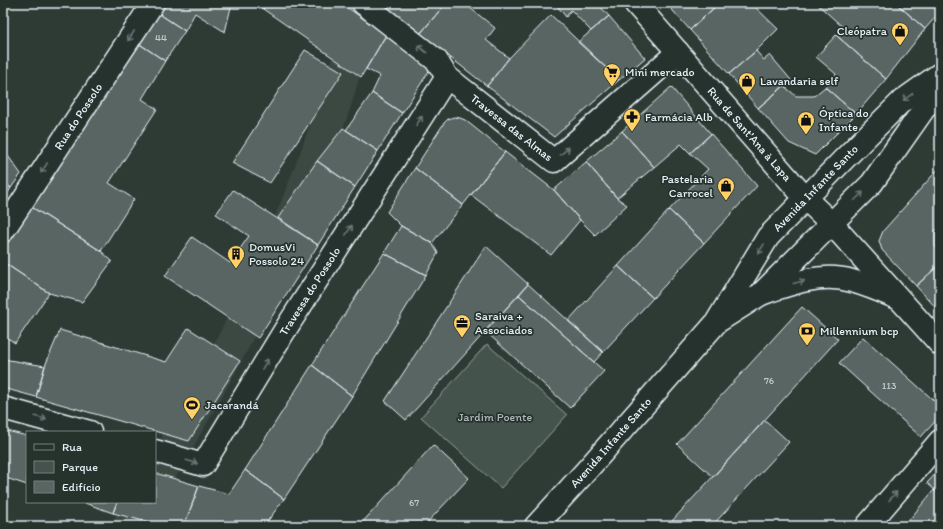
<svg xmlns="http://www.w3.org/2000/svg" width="943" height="529" font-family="Itim,sans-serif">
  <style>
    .built { fill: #3b4843 }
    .green { fill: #45524e; stroke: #96a2a3 }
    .building { fill: #596563; stroke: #e8f1f8 }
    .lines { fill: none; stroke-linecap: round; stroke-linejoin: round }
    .minor-casing { stroke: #e8f1f8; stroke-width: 25 }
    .major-casing { stroke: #e8f1f8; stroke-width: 25 }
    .minor { stroke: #26332d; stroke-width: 22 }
    .major { stroke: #26332d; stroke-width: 22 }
    .oneway { stroke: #6a7674 }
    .labels { text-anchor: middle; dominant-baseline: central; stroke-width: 3.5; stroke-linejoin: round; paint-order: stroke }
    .number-label { font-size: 10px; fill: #c4ced3 }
    .poi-label { font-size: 12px; fill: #e8f1f8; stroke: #26332d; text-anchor: start }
    .street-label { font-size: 12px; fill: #e8f1f8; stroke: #26332d }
    .park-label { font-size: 12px; fill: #afb9bc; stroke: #26332d }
  </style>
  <rect width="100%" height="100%" fill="#2e3b35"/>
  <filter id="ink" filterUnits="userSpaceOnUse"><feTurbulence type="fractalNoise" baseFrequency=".025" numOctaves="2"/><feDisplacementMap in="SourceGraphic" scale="8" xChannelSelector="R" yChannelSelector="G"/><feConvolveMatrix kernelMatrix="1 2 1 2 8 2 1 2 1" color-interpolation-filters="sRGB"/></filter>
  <g filter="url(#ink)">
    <path class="built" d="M348,3H381L352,103L332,161L283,278L248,349L223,395L148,526H110L124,502H155V449L195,380L219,334L253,265L281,202L301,150L321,93Z"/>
    <path class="green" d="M487,344L567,415L501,488L421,417Z"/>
    <path class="building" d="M164,3H232L225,32L195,13L185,31L158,13Z
      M255,3H267L263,9Z
      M267,3H341L386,35L361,77L263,9Z
      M381,3H390L386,7Z
      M390,3H446L420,34L386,7Z
      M446,3H464L495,28L486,40L509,58L487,86L420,34Z
      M555,3H597L609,16L591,31L571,10L566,17Z
      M666,3H719L690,30Z
      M719,3H751L778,29L756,51L729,74L690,30Z
      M816,3H896L925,29L886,79L836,35L846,30Z
      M896,3H940V12L925,29Z
      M158,13L185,31L165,61L138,43Z
      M551,15L619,80L554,137L487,86L509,58Z
      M609,16L645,58L619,80L578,42Z
      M386,35L431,68L402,113L372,93L380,76L366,69Z
      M836,35L886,79L856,114L825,87L836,74L816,57Z
      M138,43L165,61L142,99L157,109L109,183L134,199L101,251L30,206Z
      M305,50L343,72L270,183L232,163Z
      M756,51L764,60L770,55L791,80L758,108L729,74Z
      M784,86L796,96H814L825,87L856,114L815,155L789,143L758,108Z
      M671,87L711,134L690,153L681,144L654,167L622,131Z
      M372,93L402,113L378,151L346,130Z
      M454,117L460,118L465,120L505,152L463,205L415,168L444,123L448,119Z
      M343,128L378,151L355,187L317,161Z
      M622,131L654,167L617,198L586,162Z
      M711,134L757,186L704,243L669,210L708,169L690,153Z
      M3,149L21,174L11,188L3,182Z
      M505,152L554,190L580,220L551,255L471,195Z
      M317,161L355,187L318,245L278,218Z
      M586,162L617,198L627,205L595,235L580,220L554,190Z
      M940,167V227L935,231V246L940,252V264L916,286L882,250L879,241L883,231Z
      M415,168L463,205L432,243L401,226L387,212Z
      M3,182L11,188L3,201Z
      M233,190L318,245L258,338L165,276L192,237L230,263L249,236L216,214Z
      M30,206L101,251L112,261L82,302L49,293L3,262V247Z
      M669,210L704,243L653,298L618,266Z
      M401,226L432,243L438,253L426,275L384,253Z
      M486,246L528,284L406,420L385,401Z
      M384,253L426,275L352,396L312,365Z
      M3,262L49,293L15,343L3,335Z
      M940,264V312L916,286Z
      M618,266L653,298L603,352L568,321Z
      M528,284L603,352L594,362L519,295Z
      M519,295L604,371L570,408L485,331Z
      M802,307L838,339L713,477L677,444Z
      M188,328L240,361L189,441L36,397L45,366L60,330L166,362Z
      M863,337L940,406V416L921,437L839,363Z
      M3,359L45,366L36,397L3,388Z
      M312,365L352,396L284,499L245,470Z
      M765,420L789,442L712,526H678L672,521Z
      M3,430L27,436V485L3,477Z
      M433,445L469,478L424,526H359Z
      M940,469V495L927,483Z
      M245,470L284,499L264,526H184L199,486L229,494Z
      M155,473L199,486L184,526H163L113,513L117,502H155Z
      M934,490L940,495V526H904Z
      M82,502H117L113,513Z
      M896,521L901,526H892Z"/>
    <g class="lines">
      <g class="minor-casing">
        <g id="minor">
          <path id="s1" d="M363,3L437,61L447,77L554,161L678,52"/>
          <path id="s2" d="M635,3L806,199L832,224L940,344"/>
          <path id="s3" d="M3,231L153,3"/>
          <path d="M761,294C789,284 822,272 852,281C866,285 881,291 895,297"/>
          <path d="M3,408L90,432"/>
          <path id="s4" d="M155,451L203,465L285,330L447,77"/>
          <path d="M867,526L940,441"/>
        </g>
      </g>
      <g class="major-casing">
        <g id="major">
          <path d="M720,320L761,294L872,183L940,86"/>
          <path id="s5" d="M536,526L586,471L716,323L768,237L844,159L902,101L940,74"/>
        </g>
      </g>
      <use href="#minor" class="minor"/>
      <use href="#major" class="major"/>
    </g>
    <defs><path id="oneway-shaft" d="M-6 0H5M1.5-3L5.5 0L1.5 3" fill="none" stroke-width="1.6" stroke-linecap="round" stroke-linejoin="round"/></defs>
    <g class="oneway">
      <use href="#oneway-shaft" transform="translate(131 36) rotate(123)"/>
      <use href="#oneway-shaft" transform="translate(422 49) rotate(-142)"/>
      <use href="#oneway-shaft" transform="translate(908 97) rotate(144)"/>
      <use href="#oneway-shaft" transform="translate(419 121) rotate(-57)"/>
      <use href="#oneway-shaft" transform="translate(565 151) rotate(-41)"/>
      <use href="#oneway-shaft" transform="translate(44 168) rotate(123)"/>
      <use href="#oneway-shaft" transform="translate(859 196) rotate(-45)"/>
      <use href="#oneway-shaft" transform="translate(349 230) rotate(-57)"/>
      <use href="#oneway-shaft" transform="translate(761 249) rotate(122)"/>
      <use href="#oneway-shaft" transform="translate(799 282) rotate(-14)"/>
      <use href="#oneway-shaft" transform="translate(265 364) rotate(-59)"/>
      <use href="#oneway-shaft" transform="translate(41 418) rotate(16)"/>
      <use href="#oneway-shaft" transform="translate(192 462) rotate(17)"/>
      <use href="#oneway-shaft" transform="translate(893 496) rotate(-49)"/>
    </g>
  </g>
  <defs>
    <g id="shop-pin" transform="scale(0.9)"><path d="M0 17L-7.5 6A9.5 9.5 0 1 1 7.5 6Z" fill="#ffd166" stroke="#26332d"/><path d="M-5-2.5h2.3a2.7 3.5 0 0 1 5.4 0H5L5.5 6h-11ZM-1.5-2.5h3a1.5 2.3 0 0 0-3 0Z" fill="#111"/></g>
    <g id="supermarket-pin" transform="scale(0.9)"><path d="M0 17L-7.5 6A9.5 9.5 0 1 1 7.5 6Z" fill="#ffd166" stroke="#26332d"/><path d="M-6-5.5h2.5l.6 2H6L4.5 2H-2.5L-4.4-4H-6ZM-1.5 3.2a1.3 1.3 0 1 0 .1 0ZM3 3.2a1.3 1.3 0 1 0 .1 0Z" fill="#111"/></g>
    <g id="pharmacy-pin" transform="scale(0.9)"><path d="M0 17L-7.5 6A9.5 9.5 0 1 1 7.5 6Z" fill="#ffd166" stroke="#26332d"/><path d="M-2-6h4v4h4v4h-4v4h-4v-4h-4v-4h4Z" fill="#111"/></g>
    <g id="building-pin" transform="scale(0.9)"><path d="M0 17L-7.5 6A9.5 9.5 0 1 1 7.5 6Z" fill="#ffd166" stroke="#26332d"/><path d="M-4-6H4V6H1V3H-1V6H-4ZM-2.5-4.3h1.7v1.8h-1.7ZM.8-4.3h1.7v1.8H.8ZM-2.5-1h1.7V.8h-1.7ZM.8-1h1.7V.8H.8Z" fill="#111"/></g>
    <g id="office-pin" transform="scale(0.9)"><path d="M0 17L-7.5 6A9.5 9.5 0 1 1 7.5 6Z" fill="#ffd166" stroke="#26332d"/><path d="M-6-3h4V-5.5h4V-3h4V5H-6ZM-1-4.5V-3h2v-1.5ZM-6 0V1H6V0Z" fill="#111"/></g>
    <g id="bank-pin" transform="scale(0.9)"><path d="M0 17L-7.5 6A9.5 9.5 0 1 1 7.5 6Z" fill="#ffd166" stroke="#26332d"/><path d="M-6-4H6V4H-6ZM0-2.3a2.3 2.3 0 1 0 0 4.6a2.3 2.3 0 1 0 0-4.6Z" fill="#111"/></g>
    <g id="stadium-pin" transform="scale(0.9)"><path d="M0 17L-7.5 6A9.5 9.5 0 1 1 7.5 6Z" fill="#ffd166" stroke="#26332d"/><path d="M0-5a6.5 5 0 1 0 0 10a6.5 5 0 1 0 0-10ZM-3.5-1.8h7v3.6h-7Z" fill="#111"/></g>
  </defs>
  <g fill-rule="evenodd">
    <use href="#shop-pin" x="900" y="31"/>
    <use href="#supermarket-pin" x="612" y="72"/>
    <use href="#shop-pin" x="747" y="81"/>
    <use href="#pharmacy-pin" x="632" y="117"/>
    <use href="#shop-pin" x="806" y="120"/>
    <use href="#shop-pin" x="726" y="186"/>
    <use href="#building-pin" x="236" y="254"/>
    <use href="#office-pin" x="462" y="323"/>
    <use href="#bank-pin" x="807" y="331"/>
    <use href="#stadium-pin" x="192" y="405"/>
  </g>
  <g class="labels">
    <g class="number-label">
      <text x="161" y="37">44</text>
      <text x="769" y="380">76</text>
      <text x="889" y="385">113</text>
      <text x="414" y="502">67</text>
    </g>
    <g class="poi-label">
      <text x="887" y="31" text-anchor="end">Cleópatra</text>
      <text x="625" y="72">Mini mercado</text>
      <text x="760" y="81">Lavandaria self</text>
      <text x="819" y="113">Óptica do<tspan x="819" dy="14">Infante</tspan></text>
      <text x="645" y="117">Farmácia Alb</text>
      <text x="713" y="179" text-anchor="end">Pastelaria<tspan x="713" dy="14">Carrocel</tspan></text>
      <text x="249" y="247">DomusVi<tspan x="249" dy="14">Possolo 24</tspan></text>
      <text x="475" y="316">Saraiva +<tspan x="475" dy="14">Associados</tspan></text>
      <text x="820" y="331">Millennium bcp</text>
      <text x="205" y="405">Jacarandá</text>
    </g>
    <g class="street-label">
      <text stroke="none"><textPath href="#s3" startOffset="137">Rua do Possolo</textPath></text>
      <text stroke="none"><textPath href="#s1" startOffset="195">Travessa das Almas</textPath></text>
      <text stroke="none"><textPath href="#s2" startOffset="174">Rua de Sant'Ana à Lapa</textPath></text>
      <text stroke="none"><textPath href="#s5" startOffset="440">Avenida Infante Santo</textPath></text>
      <text stroke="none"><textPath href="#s4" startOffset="254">Travessa do Possolo</textPath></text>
      <text stroke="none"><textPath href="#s5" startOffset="112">Avenida Infante Santo</textPath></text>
    </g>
    <g class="park-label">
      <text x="495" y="417">Jardim Poente</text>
    </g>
  </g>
  <rect width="943" height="529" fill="none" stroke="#26332d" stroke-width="16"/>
  <rect x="8" y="8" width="927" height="513" fill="none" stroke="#e8f1f8" stroke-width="1.5" filter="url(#ink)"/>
  <rect x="26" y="431" width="130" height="72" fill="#26332d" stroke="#747f7e"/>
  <rect x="34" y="444" width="20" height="6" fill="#26332d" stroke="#747f7e"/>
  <text x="62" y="451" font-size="12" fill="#e8f1f8">Rua</text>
  <rect x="34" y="461" width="20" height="12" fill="#45524e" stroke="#747f7e"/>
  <text x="62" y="471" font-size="12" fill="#e8f1f8">Parque</text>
  <rect x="34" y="481" width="20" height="12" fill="#596563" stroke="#747f7e"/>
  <text x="62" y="491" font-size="12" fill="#e8f1f8">Edifício</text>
</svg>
